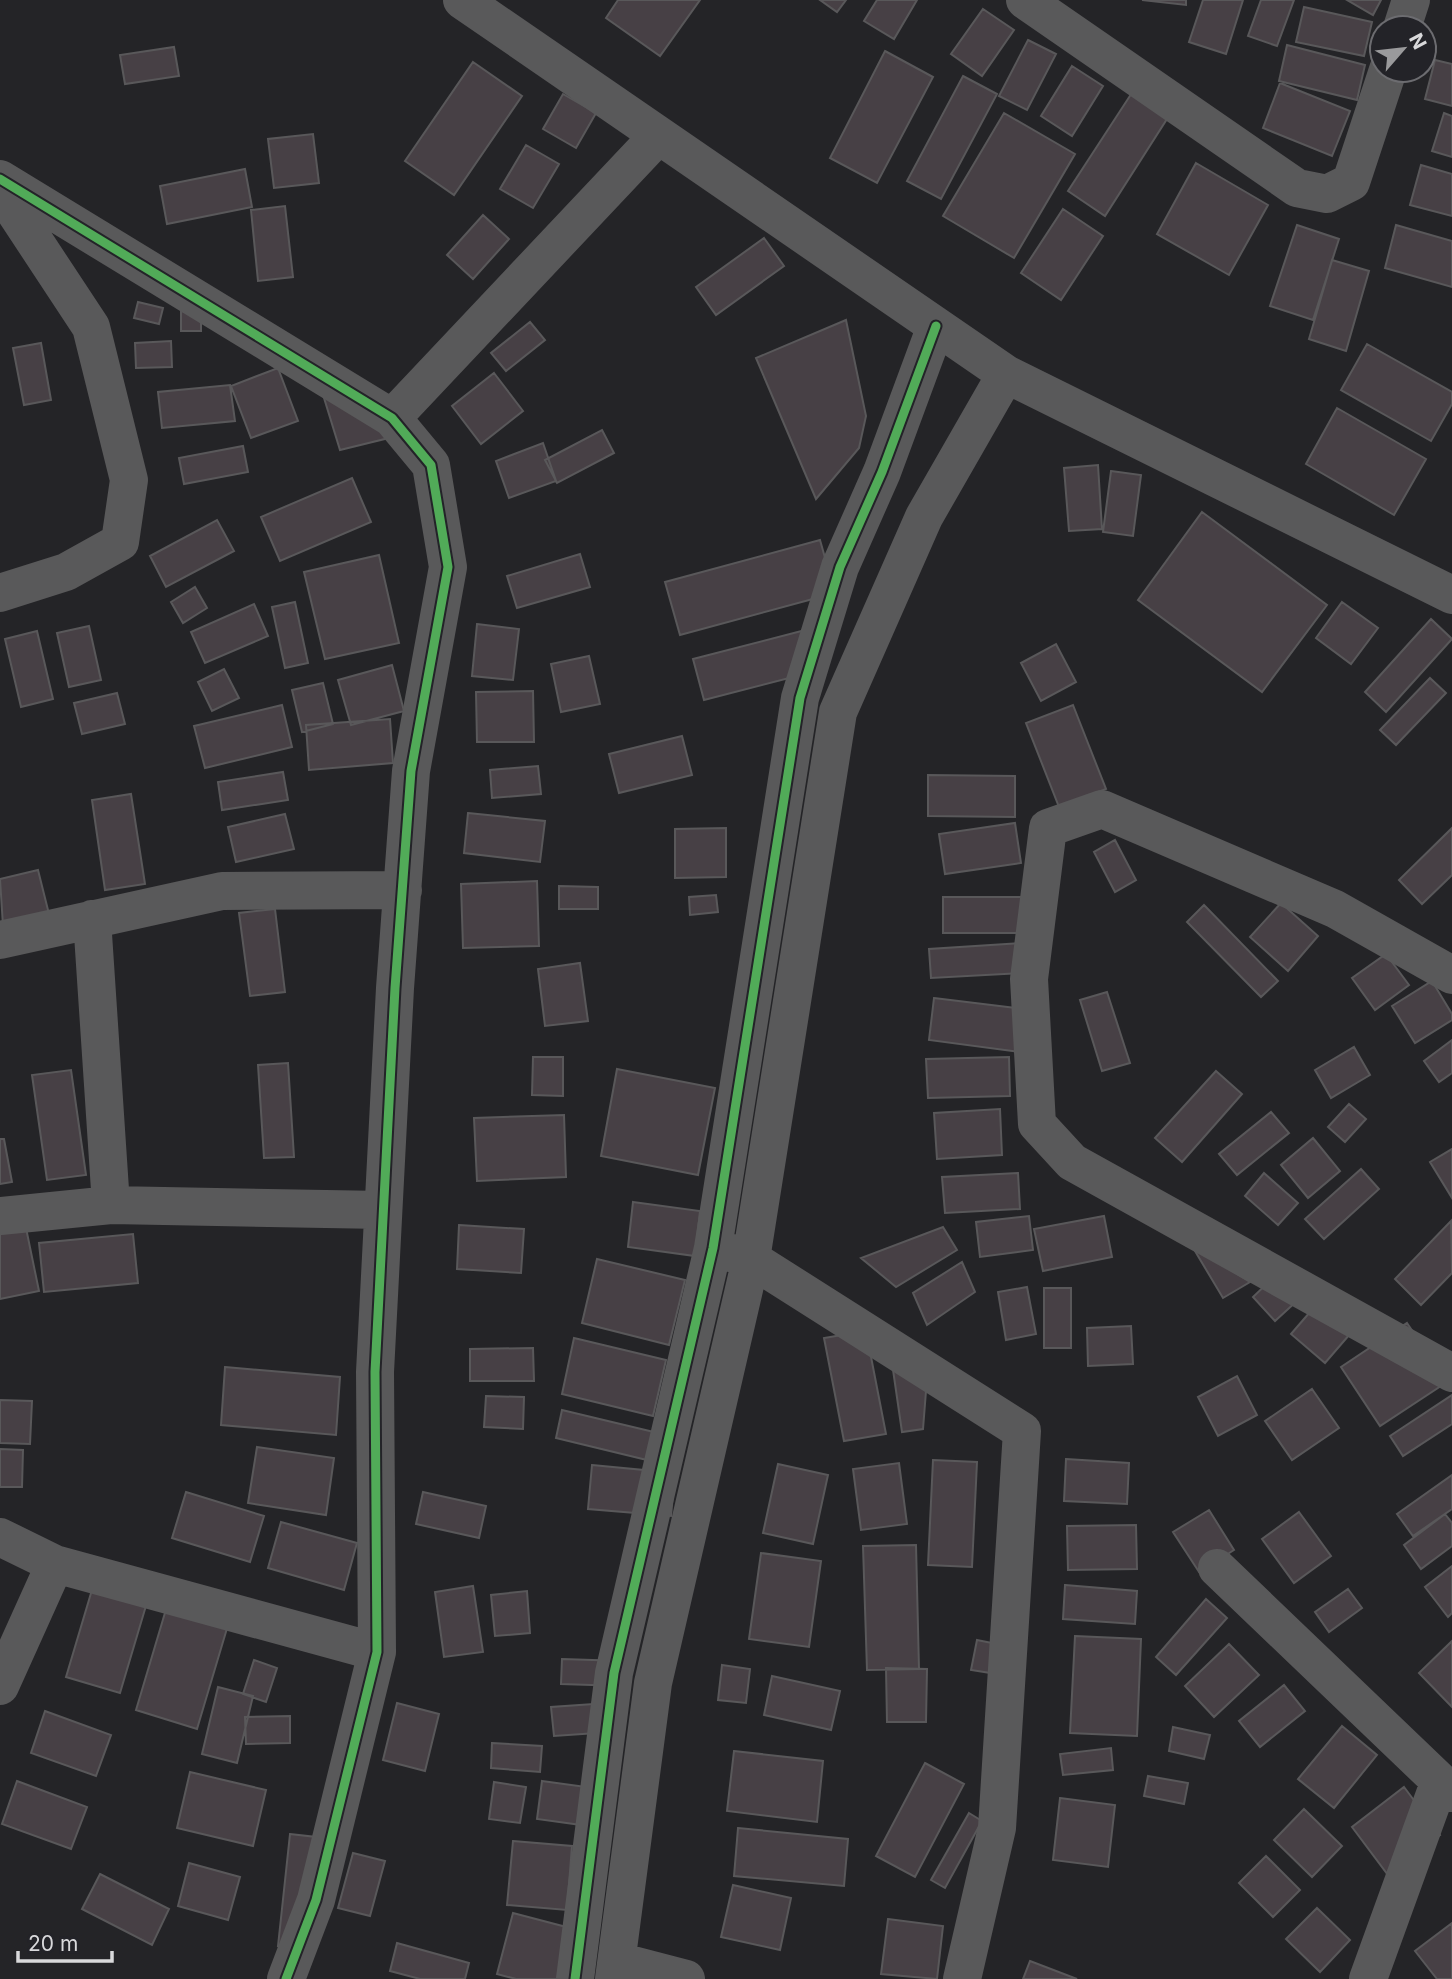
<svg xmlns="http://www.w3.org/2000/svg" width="1452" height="1979" font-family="Inter,sans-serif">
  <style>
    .building { fill: #474045; stroke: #59585a; stroke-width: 2 }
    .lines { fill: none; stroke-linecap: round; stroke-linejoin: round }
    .minor { stroke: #59595a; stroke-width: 38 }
    .cycleway-casing { stroke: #232328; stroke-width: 13 }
    .cycleway { stroke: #51ab58; stroke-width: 9 }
  </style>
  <rect width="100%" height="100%" fill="#242427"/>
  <path class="building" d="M618,0H700L660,56L606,18Z
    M820,0H846L837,12Z
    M877,0H917L894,39L864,21Z
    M1142,0H1186V5Z
    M1203,0H1243L1226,54L1189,42Z
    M1261,0H1294L1277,46L1248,36Z
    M1347,0H1381L1373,15Z
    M1304,7L1372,22L1364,56L1296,42Z
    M983,9L1014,30L982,76L951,54Z
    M1028,40L1056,54L1027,110L999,96Z
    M1287,45L1365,65L1357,100L1279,81Z
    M174,47L179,76L125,84L120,55Z
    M885,51L933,77L877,183L830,158Z
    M1435,60L1452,64V106L1425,99Z
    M473,62L522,96L454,195L405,161Z
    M1072,66L1103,86L1072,136L1041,116Z
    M963,76L997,94L941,199L907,181Z
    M1280,83L1350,111L1332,156L1263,128Z
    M1137,85L1174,108L1105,216L1068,191Z
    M563,94L596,113L576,148L543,129Z
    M1004,113L1075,154L1014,258L943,216Z
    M1444,113L1452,116V157L1432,151Z
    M313,134L319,183L274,188L268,139Z
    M526,145L559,164L533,208L500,189Z
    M1196,163L1268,205L1229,275L1157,234Z
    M1421,165L1452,174V216L1410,205Z
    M245,169L252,207L167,224L160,186Z
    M285,206L293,277L258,281L251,210Z
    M1063,209L1103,236L1061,300L1021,273Z
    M483,215L509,239L473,279L447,255Z
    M1297,225L1339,239L1313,320L1270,306Z
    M1396,225L1452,241V287L1385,268Z
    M764,238L784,266L716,315L696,287Z
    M1332,260L1369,271L1346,351L1309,339Z
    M138,302L163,308L159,324L134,318Z
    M181,311L201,312V331H181Z
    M846,320L866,416L859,448L816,499L756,358Z
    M530,322L545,340L506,371L491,353Z
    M171,341L172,367L136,368L135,343Z
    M41,343L51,400L24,405L13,348Z
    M1367,344L1452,392V404L1431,441L1341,390Z
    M278,368L298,421L251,438L231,386Z
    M494,373L523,411L481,444L452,406Z
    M230,385L235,421L162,428L158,392Z
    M320,385L397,436L340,450Z
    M1337,408L1426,459L1394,515L1306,464Z
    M602,430L614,453L557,483L545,460Z
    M543,443L556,481L509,498L496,461Z
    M243,446L248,472L184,484L179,458Z
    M1098,465L1102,529L1069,531L1064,468Z
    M1111,471L1141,475L1133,536L1103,532Z
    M352,478L371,522L280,561L261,517Z
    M1202,512L1327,605L1262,692L1138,600Z
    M217,520L234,551L166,587L150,556Z
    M820,540L835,593L680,635L665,582Z
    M580,554L590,587L517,608L507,576Z
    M379,555L399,643L325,659L304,572Z
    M195,587L207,608L183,623L171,602Z
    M295,602L308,663L285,668L272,607Z
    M1342,602L1378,628L1351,664L1316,638Z
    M254,604L268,636L205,663L191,632Z
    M1431,619L1452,639L1386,712L1365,692Z
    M477,624L519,629L513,680L472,676Z
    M89,626L101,680L69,687L57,633Z
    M813,628L824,669L704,700L693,659Z
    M37,631L53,699L21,707L5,639Z
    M1056,644L1076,682L1041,701L1021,663Z
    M589,656L600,704L561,712L551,664Z
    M392,665L404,711L351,725L338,680Z
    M224,669L239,698L212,711L198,682Z
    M1430,678L1446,693L1396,745L1380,730Z
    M323,683L333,724L302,732L292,690Z
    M533,691L534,742H477L476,692Z
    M117,693L125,724L82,734L74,703Z
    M282,705L292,747L205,768L194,726Z
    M1073,705L1106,789L1059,807L1026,723Z
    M390,719L393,763L309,770L306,725Z
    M682,736L692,775L619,793L609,754Z
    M538,766L541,794L492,798L490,770Z
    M283,772L288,800L222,810L218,782Z
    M928,775L1015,776V817L928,816Z
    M131,794L145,884L105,890L92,800Z
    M468,813L545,821L540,862L464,853Z
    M285,814L294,849L236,862L228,827Z
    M1015,823L1021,863L945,874L939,834Z
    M726,828V877L675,878V829Z
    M1452,828V875L1422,904L1399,880Z
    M1115,840L1136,880L1115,892L1094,852Z
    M38,870L49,914L3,926L0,879Z
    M537,881L539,946L463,948L461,884Z
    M559,886L598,887V909H559Z
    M716,895L718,912L690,915L689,897Z
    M943,897H1040V933H943Z
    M1281,903L1318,936L1288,971L1250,937Z
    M1204,905L1278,981L1261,997L1187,922Z
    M275,909L285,992L250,996L239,913Z
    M1020,943L1022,973L931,978L929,949Z
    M1386,954L1409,985L1375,1010L1352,978Z
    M580,963L588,1021L545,1026L538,969Z
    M1432,981L1452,1014V1020L1415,1043L1392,1006Z
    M1107,992L1130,1063L1102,1071L1080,1000Z
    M934,998L1025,1009L1020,1052L929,1040Z
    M1452,1040V1073L1439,1082L1424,1061Z
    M1354,1047L1370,1075L1331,1098L1315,1070Z
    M533,1057H563V1096L532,1095Z
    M1009,1057L1010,1096L928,1098L926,1059Z
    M288,1063L294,1157L264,1158L258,1065Z
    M617,1069L715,1088L698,1175L601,1156Z
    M71,1070L86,1175L47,1180L32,1075Z
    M1216,1071L1242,1094L1182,1162L1155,1138Z
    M1349,1104L1366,1119L1345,1142L1328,1127Z
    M1000,1109L1002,1155L937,1159L934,1113Z
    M1271,1112L1289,1133L1237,1175L1219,1154Z
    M564,1115L566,1177L477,1181L474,1118Z
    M1313,1138L1340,1171L1308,1198L1281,1165Z
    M0,1139H4L12,1182L0,1184Z
    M1452,1149V1198L1430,1162Z
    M1361,1169L1379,1189L1324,1239L1305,1219Z
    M1018,1173L1020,1209L945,1213L942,1177Z
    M1264,1173L1298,1203L1278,1225L1245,1196Z
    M633,1202L700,1211L695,1256L628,1247Z
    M1029,1216L1033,1250L980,1257L976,1222Z
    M1104,1216L1112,1257L1043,1271L1034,1229Z
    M1451,1221L1452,1273L1421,1305L1395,1279Z
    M459,1225L524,1229L521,1273L457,1269Z
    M943,1227L957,1250L896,1287L861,1258Z
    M26,1228L39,1291L0,1299V1234Z
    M133,1234L138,1283L44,1292L39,1243Z
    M1192,1246L1250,1282L1223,1298Z
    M597,1259L685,1280L669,1345L582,1323Z
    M962,1262L975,1292L927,1325L913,1293Z
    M1275,1276L1298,1300L1275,1321L1253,1297Z
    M1027,1287L1036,1334L1006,1340L998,1292Z
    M1044,1288H1071V1348H1044Z
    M1323,1297L1356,1327L1325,1363L1291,1334Z
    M1407,1323L1447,1382L1380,1426L1341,1367Z
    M1131,1326L1133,1364L1088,1366L1087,1328Z
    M866,1331L886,1434L844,1441L824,1338Z
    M574,1338L666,1360L653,1416L562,1394Z
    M533,1348L534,1381H470V1349Z
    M892,1363L926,1391L923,1429L902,1432Z
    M225,1367L340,1377L336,1435L221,1425Z
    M1237,1376L1257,1415L1218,1436L1198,1397Z
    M1312,1389L1339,1428L1292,1460L1265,1421Z
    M1452,1395V1424L1403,1456L1390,1436Z
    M486,1396L524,1397L523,1429L484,1427Z
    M0,1400L32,1401L30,1444L0,1443Z
    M562,1410L658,1433L651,1461L556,1438Z
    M257,1447L334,1458L326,1515L248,1503Z
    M0,1449L23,1450L22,1487H0Z
    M1066,1459L1129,1463L1127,1504L1064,1501Z
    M933,1460L977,1462L972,1567L928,1565Z
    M899,1463L907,1524L861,1530L853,1469Z
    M778,1464L828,1475L813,1544L763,1533Z
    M592,1465L675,1473L671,1516L588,1509Z
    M1452,1475V1509L1413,1536L1397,1514Z
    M186,1492L264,1516L250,1562L172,1538Z
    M423,1492L486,1506L479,1538L416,1524Z
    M1209,1510L1234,1550L1199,1572L1173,1532Z
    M1299,1512L1331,1556L1294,1583L1262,1539Z
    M1445,1514L1452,1523V1546L1421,1569L1404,1545Z
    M281,1522L357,1543L344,1590L268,1568Z
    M1136,1525L1137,1569L1068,1570L1067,1526Z
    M916,1545L919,1669L867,1670L863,1546Z
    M761,1553L821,1561L809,1647L749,1639Z
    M1452,1566V1613L1448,1617L1425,1587Z
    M97,1573L151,1589L120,1693L66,1677Z
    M1065,1585L1137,1591L1135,1624L1063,1619Z
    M473,1586L483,1652L444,1657L435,1592Z
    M1348,1589L1362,1608L1329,1632L1315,1612Z
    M527,1591L530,1633L495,1636L491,1595Z
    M170,1596L231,1615L197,1729L136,1710Z
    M1206,1599L1227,1618L1176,1675L1156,1657Z
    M1075,1636L1141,1639L1137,1736L1070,1733Z
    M977,1640L1002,1645L997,1674L971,1670Z
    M1452,1641V1707L1419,1673Z
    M1229,1644L1259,1675L1214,1717L1185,1686Z
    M562,1659L623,1661L622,1686L561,1684Z
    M254,1660L277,1668L266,1702L243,1694Z
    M722,1665L750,1669L746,1703L718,1700Z
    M886,1668L927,1669L926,1722H887Z
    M772,1676L840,1691L831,1730L764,1715Z
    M1284,1685L1305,1711L1260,1747L1239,1721Z
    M218,1687L253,1696L237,1763L202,1754Z
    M397,1703L439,1714L425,1771L383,1760Z
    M608,1703L611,1732L554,1736L551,1707Z
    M45,1711L111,1735L96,1776L31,1753Z
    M290,1716V1743L246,1744L245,1717Z
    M1342,1726L1377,1755L1334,1808L1298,1779Z
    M1173,1727L1210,1735L1204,1759L1169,1751Z
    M492,1743L542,1746L540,1772L491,1768Z
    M1111,1748L1113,1770L1063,1775L1060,1754Z
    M734,1751L823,1761L817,1822L727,1811Z
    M925,1763L964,1784L915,1877L876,1856Z
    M190,1772L266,1790L253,1846L177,1828Z
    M1148,1776L1188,1783L1184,1804L1144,1796Z
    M17,1781L87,1807L71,1849L2,1824Z
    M542,1781L601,1789L596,1827L537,1819Z
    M494,1782L526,1787L520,1823L489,1819Z
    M1404,1787L1440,1835L1388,1875L1352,1827Z
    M1060,1798L1115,1805L1108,1867L1053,1860Z
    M1304,1809L1342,1846L1312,1877L1274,1840Z
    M969,1813L982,1821L945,1888L931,1880Z
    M738,1828L848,1839L844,1886L734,1876Z
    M290,1834L316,1837L303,1949L278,1946Z
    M513,1841L572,1846L567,1910L507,1905Z
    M353,1853L385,1861L370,1916L338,1908Z
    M1266,1856L1300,1890L1273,1917L1239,1883Z
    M189,1863L240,1877L228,1920L178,1906Z
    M100,1874L169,1909L152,1945L82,1909Z
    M733,1885L791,1898L780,1950L721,1937Z
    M1317,1908L1350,1940L1320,1972L1286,1939Z
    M513,1913L574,1929L560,1979H516L497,1974Z
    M888,1919L943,1926L937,1979L881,1974Z
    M1452,1923V1979H1437L1415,1951Z
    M397,1943L469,1963L465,1979H420L390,1971Z
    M1030,1961L1077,1979H1023Z"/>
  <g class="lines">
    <path class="minor" d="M462,0L1006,374L1452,595
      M1025,0L1297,188L1327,194L1351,182L1388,70
      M1402,28L1411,0
      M0,179L392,418L431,465L448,567L411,771L395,988L375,1372L377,1652L316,1900L286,1979
      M0,189L91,327L129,480L120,542L66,572L0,593
      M392,418L658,136
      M92,919L111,1205
      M0,940L222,891L403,890
      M1452,975L1335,909L1102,809L1048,828L1029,979L1037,1124L1072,1162L1452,1373
      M0,1216L111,1205L383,1210
      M728,1252L751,1259L1022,1431L997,1828L962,1979
      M0,1537L55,1564L377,1652
      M1217,1568L1452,1793
      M0,1686L55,1564
      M617,1961L686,1979
      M575,1979L614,1673L713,1248L800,698L840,567L882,472L936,326
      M614,1979L653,1683L751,1259L838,712L924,517L1006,374
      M1368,1979L1439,1783"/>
    <g class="cycleway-casing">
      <path id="cycleway" d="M0,179L392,418L431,465L448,567L411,771L395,988L375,1372L377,1652L316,1900L286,1979
        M575,1979L614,1673L713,1248L800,698L840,567L882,472L936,326"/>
    </g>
    <use href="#cycleway" class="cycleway"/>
  </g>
  <g transform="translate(1403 49) rotate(62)"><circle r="33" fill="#232328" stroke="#6c6c70" stroke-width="2"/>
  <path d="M0-5L12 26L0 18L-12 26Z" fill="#9a9a9c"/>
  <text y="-10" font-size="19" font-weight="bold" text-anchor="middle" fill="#d9d9db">N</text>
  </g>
  <path d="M18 1951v10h94v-10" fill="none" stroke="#d9d9db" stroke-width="3.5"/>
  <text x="28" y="1951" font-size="21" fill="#d9d9db" stroke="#232328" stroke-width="5" paint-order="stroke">20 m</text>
</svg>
